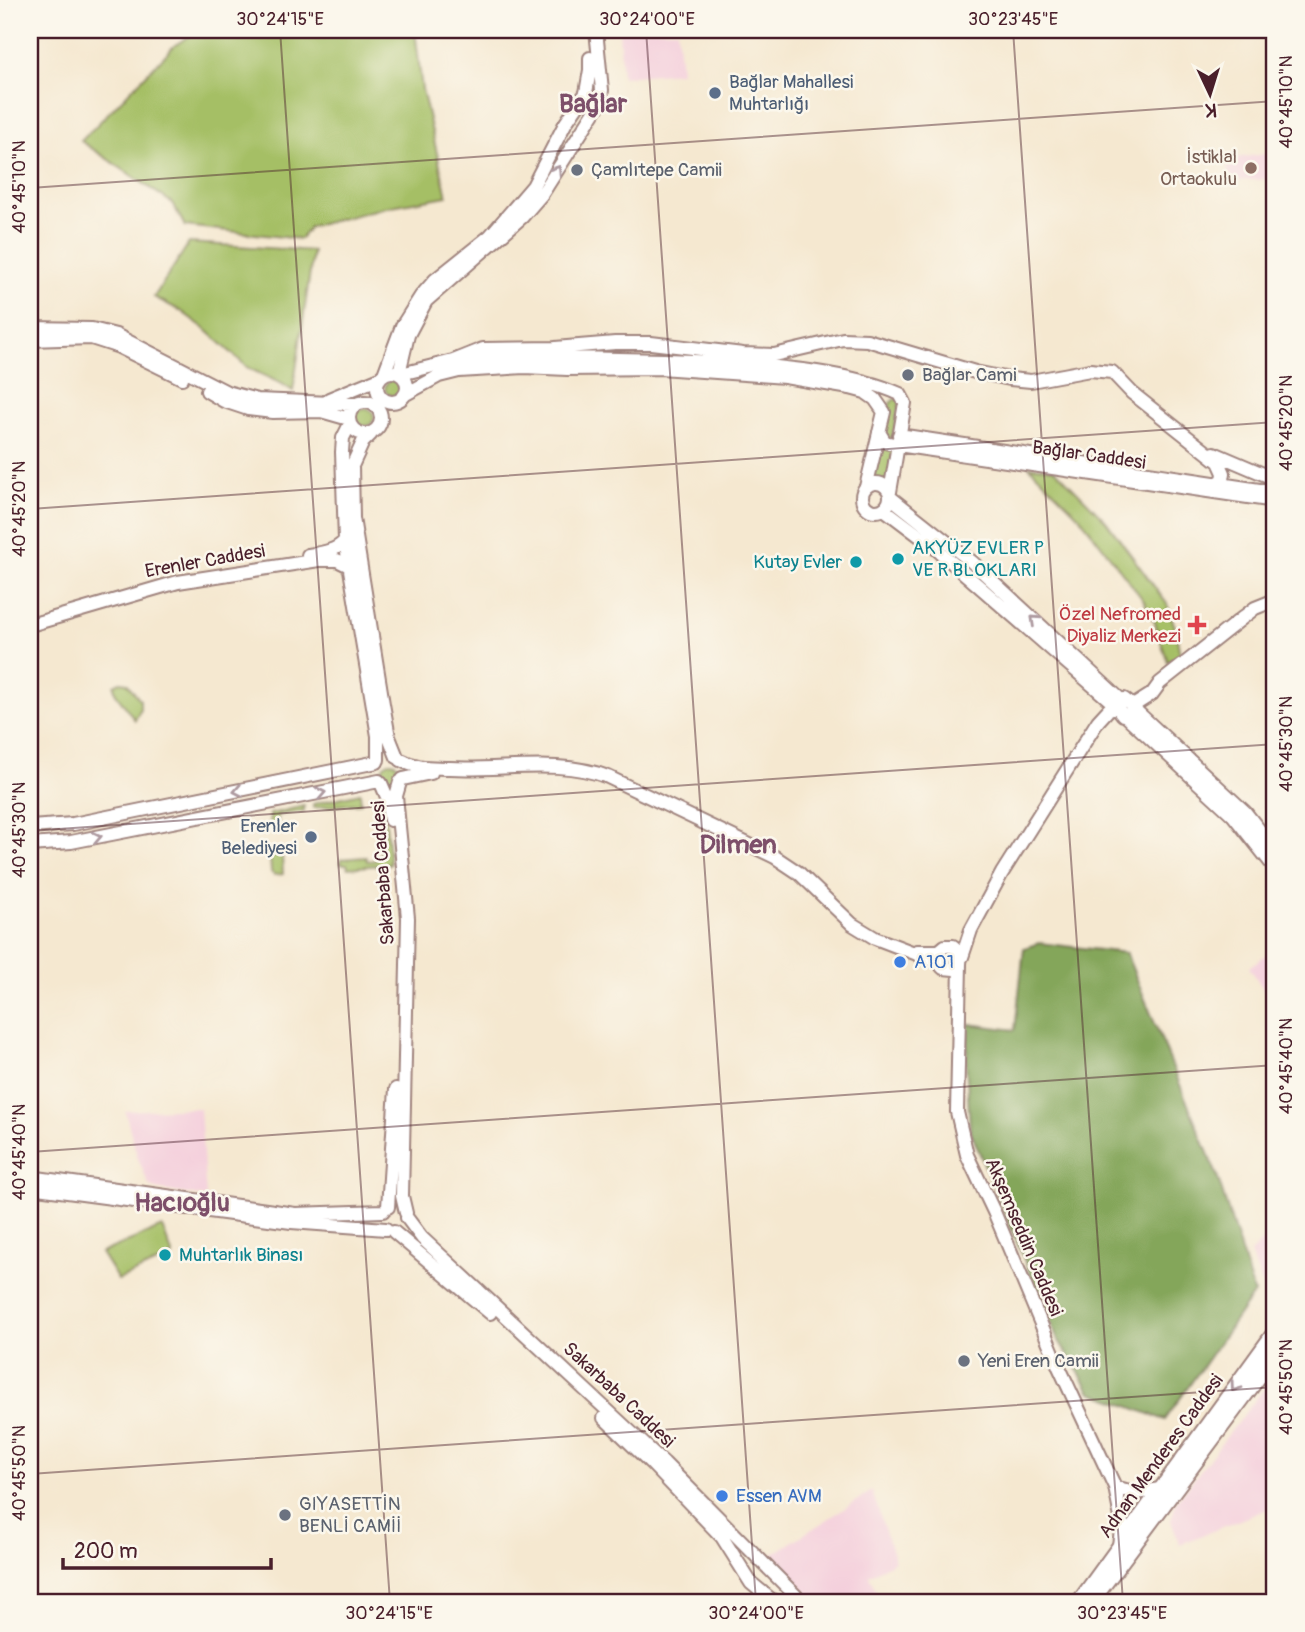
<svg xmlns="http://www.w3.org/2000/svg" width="1305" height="1632" font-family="Pangolin,sans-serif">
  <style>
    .built { fill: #f4cfdc }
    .green { fill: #a5bf65; stroke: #786f48; stroke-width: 2 }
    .forest { fill: #84a65a; stroke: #676242; stroke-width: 2 }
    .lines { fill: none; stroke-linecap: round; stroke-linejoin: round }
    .secondary-casing { stroke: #a0847e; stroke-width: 16 }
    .primary-casing { stroke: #a0847e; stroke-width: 18 }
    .secondary { stroke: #fff; stroke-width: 12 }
    .primary { stroke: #fff; stroke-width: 14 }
    .oneway { stroke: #ae9aa0 }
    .ticks { fill: none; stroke: #4a1f2b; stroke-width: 2; stroke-opacity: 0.45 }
    .service-dot { fill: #5c6f8a; stroke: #fbf7ec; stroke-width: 2.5 }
    .education-dot { fill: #8d6e63; stroke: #fbf7ec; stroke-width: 2.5 }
    .worship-dot { fill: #6b7280; stroke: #fbf7ec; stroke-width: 2.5 }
    .culture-dot { fill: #0f9aa8; stroke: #fbf7ec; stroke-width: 2.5 }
    .health-dot { fill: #e0444e; stroke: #fbf7ec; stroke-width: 2.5 }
    .shop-dot { fill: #3f7fe0; stroke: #fbf7ec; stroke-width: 2.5 }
    .labels { text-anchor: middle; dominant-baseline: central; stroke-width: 5; stroke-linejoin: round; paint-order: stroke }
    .service-label { font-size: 19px; fill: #4e5e75; stroke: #fbf7ec; text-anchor: start }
    .education-label { font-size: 19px; fill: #785e54; stroke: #fbf7ec; text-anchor: end }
    .worship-label { font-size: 19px; fill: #5b616d; stroke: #fbf7ec; text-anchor: start }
    .street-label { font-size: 19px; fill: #4a1f2b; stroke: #fbf7ec }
    .culture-label { font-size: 19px; fill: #0d838f; stroke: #fbf7ec; text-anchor: start }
    .health-label { font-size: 19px; fill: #be3a42; stroke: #fbf7ec; text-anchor: end }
    .shop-label { font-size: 19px; fill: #366cbe; stroke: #fbf7ec; text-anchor: start }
    .district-label { font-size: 26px; font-weight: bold; fill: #7d4f6a; stroke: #fbf7ec }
    .neatline { fill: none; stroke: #4a1f2b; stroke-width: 2.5 }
    .ticks-label { font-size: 18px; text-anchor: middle; fill: #4a1f2b }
  </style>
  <rect width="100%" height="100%" fill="#fbf7ec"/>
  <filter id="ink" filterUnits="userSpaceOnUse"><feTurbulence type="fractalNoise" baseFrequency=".0143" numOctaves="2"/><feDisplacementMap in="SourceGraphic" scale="14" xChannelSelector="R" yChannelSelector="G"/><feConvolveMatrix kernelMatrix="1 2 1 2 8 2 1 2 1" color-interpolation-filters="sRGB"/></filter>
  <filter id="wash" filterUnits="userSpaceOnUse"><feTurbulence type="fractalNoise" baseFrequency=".00686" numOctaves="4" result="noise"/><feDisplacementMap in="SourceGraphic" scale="28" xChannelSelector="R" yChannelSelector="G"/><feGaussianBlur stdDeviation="1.57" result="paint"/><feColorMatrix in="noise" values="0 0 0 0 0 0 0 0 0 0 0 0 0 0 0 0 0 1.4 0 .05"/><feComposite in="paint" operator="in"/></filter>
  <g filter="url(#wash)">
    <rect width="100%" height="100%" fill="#f5e8d0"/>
    <path class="built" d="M619,30H677L681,72L622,77Z
      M1275,153V179L1232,181L1228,176L1227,159Z
      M1275,948V1007L1249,967Z
      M200,1108L206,1197L155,1189L149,1185L137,1156L125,1111Z
      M1263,1241L1275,1252V1316L1250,1253Z
      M1272,1378L1275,1380V1506L1180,1544L1171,1521L1176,1502Z
      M872,1491L895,1561L869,1575L881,1602H815L773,1554Z"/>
    <path class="green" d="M200,30H415L422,89L447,196L386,207L310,227L300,239L185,226L172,203L81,141L175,45Z
      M189,243L313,251L293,391L282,384L248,368L204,328L181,311L154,297Z
      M385 388a8 8 0 1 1 16 0a8 8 0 1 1-16 0Z
      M896,398L900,401L892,439L883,435L890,403Z
      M356 417a9 9 0 1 1 18 0a9 9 0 1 1-18 0Z
      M881,445L894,447L888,482L872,479Z
      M1029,466L1055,469L1106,521L1167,604L1175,627L1180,655L1168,662L1154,622L1144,601L1079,516Z
      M120,682L127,683L140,700V710L135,720L115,692L114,685Z
      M382 771a9 9 0 1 1 18 0a9 9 0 1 1-18 0Z
      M360,793L361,803L313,808V804Z
      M304,806V811L278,815V830H269L270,814Z
      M385,813L390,864L348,868L347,864H341V859L366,857L367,861L376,860L381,852L380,843H378L376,814Z
      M282,855L283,874L274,875L271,872L270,856Z
      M162,1227L173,1256L118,1280L101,1253Z"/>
    <path class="forest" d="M1039,943L1126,953L1217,1175L1254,1293L1165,1420L1091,1392L1056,1336L970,1130L966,1063L969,1024L1015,1030L1024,948Z"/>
  </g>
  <g filter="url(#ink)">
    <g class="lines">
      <g class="secondary-casing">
        <path id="secondary" d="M30,328L92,329L116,335L227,392L257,400L357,404
          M30,340L91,338L119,347L182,378
          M453,361L483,349L555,348L615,343H651L743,354L774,355L843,339L867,340L975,372L1010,379L1031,381L1090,370L1112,372L1132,393L1219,462L1224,473L1223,480L1217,483
          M377 387a15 15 0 1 1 30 0a15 15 0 1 1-30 0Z
          M399,373L408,335L426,301L522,217L542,194L600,103L602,90L596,30
          M384,374L402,326L421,296L435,280L490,236L533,186L565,124L586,93L590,70V58
          M403,376L409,372L453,361L482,358C566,358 649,358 733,363C783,367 854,373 900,394L905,403L890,492
          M207,391L224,401L248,409L273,412L321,411L349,419
          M406,394L439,376L459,371L524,367L567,369L660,368L785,377L850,388L865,392L875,399L884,412L866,487
          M329,399L380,378
          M349 418a16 16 0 1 1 32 0a16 16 0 1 1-32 0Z
          M350,424L343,438L342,452L345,540L378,736V760
          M879,432L885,442L898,445L1275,501
          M371,434L363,442L352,466L353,518L383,704L389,737L397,757
          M899,435L1266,491
          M1214,453L1275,479
          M862 497a14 14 0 1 1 28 0a14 14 0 1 1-28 0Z
          M890,497L972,562L1121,700
          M884,509L933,546L1113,703
          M308,555C321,553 338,551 345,540
          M30,625L178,582L319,560H337L349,566
          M1133,706L1124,699L1118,701L1115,705L1123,715L1131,713L1133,706L1152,694L1160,683L1255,608L1275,600
          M1133,708L1245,812L1275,850
          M1125,715L1233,815L1275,868
          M401,760C417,769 432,767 450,768C502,771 559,758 608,777L775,857L799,873L852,924L875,938L938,962
          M403,779L431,773
          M400,782L396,796L408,918L402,1196L406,1213
          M381,783L387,797L390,820
          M30,827L73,824L377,762
          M30,845L71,842L379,781
          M917,951H939L945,946H953L961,953L960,964L954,969L943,968L938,962L939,951
          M962,957L971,930L1002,873L1098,721L1109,709L1115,707
          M960,964L957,1112L967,1155L995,1214L1059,1367L1115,1487L1122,1523L1119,1545
          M30,1177L295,1214L383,1211
          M30,1187L291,1222L386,1229
          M388,1207L396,1089
          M407,1218L422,1238L664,1463L802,1602
          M394,1232L490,1313
          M604,1418L652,1464L722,1537L751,1583L774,1602
          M1115,1487L1136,1493L1160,1489"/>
      </g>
      <g class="primary-casing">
        <path id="primary" d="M1079,1602L1275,1332
          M1091,1602L1275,1355"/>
      </g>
      <use href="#secondary" class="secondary"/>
      <use href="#primary" class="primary"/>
    </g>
    <defs><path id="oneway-chevron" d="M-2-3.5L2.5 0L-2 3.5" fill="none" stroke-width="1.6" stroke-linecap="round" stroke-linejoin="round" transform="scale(1.75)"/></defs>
    <g class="oneway">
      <use href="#oneway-chevron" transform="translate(557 170) rotate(-57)"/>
      <use href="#oneway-chevron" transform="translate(1035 620) rotate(-137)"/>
      <use href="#oneway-chevron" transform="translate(238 791) rotate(169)"/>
      <use href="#oneway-chevron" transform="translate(321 793) rotate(-11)"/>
      <use href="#oneway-chevron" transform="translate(97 837) rotate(-12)"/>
      <use href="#oneway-chevron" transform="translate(1235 1387) rotate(126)"/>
    </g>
  </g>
  <path class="ticks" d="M280,30L390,1602M646,30L756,1602M1013,30L1123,1602M30,188L1275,101M30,509L1275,422M30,831L1275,744M30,1152L1275,1065M30,1474L1275,1387"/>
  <g class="service-dot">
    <circle cx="715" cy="93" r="7"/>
    <circle cx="311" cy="837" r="7"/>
  </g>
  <circle class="education-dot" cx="1251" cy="168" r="7"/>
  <g class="worship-dot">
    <circle cx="577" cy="170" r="7"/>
    <circle cx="908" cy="375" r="7"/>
    <circle cx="964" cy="1361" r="7"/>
    <circle cx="285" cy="1515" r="7"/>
  </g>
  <g class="culture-dot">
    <circle cx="898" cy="559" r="7"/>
    <circle cx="856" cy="562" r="7"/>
    <circle cx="165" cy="1255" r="7"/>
  </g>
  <path class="health-dot" d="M1193.5 614.5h7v7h7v7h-7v7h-7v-7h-7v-7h7z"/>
  <g class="shop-dot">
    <circle cx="900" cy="962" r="7"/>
    <circle cx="722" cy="1496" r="7"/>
  </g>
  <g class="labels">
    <g class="service-label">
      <text x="729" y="82">Bağlar Mahallesi<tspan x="729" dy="22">Muhtarlığı</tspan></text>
      <text x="297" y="826" text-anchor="end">Erenler<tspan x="297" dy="22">Belediyesi</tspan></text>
    </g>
    <g class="education-label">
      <text x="1237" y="157">İstiklal<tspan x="1237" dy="22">Ortaokulu</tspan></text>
    </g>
    <g class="worship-label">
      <text x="591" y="170">Çamlıtepe Camii</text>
      <text x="922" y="375">Bağlar Cami</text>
      <text x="978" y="1361">Yeni Eren Camii</text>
      <text x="299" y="1504">GIYASETTİN<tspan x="299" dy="22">BENLİ CAMİİ</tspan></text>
    </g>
    <g class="street-label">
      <text transform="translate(1089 455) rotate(8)">Bağlar Caddesi</text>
      <text transform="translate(205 561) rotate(-10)">Erenler Caddesi</text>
      <text transform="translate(383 873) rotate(-94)">Sakarbaba Caddesi</text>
      <text transform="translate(1024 1237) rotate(67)">Akşemseddin Caddesi</text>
      <text transform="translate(619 1395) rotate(43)">Sakarbaba Caddesi</text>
      <text transform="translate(1161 1456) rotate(-54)">Adnan Menderes Caddesi</text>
    </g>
    <g class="culture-label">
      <text x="912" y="548">AKYÜZ EVLER P<tspan x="912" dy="22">VE R BLOKLARI</tspan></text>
      <text x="842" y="562" text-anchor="end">Kutay Evler</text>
      <text x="179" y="1255">Muhtarlık Binası</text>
    </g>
    <g class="health-label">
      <text x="1181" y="614">Özel Nefromed<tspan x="1181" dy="22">Diyaliz Merkezi</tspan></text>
    </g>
    <g class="shop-label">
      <text x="914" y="962">A101</text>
      <text x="736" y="1496">Essen AVM</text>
    </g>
    <g class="district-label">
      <text x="593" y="104">Bağlar</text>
      <text x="738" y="845">Dilmen</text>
      <text x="182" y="1203">Hacıoğlu</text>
    </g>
  </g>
  <rect width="1305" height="1632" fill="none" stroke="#fbf7ec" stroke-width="77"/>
  <g transform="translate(1210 94) rotate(176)" stroke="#fbf7ec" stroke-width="5" paint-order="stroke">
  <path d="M0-5L12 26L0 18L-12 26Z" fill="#4a1f2b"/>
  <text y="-10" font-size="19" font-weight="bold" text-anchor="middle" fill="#4a1f2b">K</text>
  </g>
  <path d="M63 1558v10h208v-10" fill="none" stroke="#4a1f2b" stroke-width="3.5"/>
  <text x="74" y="1558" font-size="21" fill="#4a1f2b" stroke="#fbf7ec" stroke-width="5" paint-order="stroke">200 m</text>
  <rect x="38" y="38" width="1228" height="1556" class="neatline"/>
  <g class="ticks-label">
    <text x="280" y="25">30°24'15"E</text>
    <text x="647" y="25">30°24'00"E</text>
    <text x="1013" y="25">30°23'45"E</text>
    <text transform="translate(1286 102) rotate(-90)" y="6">40°45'10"N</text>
    <text transform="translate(19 187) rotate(-90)" y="6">40°45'10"N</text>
    <text transform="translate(1286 423) rotate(-90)" y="6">40°45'20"N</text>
    <text transform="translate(19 509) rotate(-90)" y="6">40°45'20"N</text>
    <text transform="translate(1286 744) rotate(-90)" y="6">40°45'30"N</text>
    <text transform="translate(19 830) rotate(-90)" y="6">40°45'30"N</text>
    <text transform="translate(1286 1066) rotate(-90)" y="6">40°45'40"N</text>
    <text transform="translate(19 1152) rotate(-90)" y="6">40°45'40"N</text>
    <text transform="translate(1286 1387) rotate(-90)" y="6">40°45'50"N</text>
    <text transform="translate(19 1473) rotate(-90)" y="6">40°45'50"N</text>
    <text x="389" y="1619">30°24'15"E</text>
    <text x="756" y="1619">30°24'00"E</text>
    <text x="1122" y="1619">30°23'45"E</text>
  </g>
</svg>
